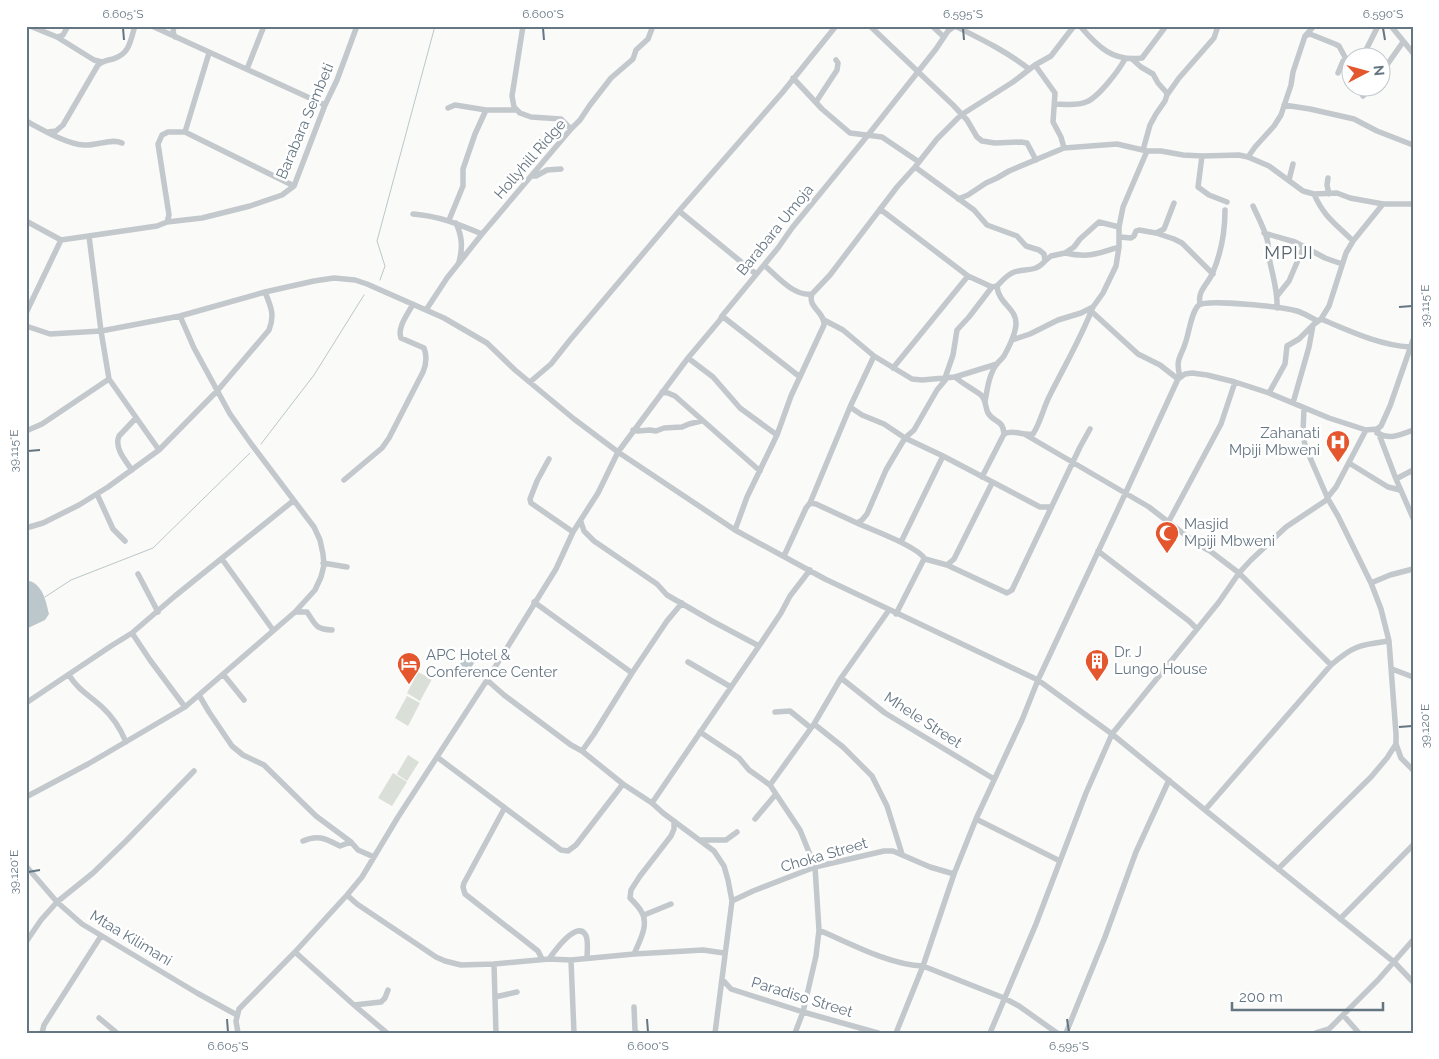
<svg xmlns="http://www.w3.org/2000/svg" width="1439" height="1059" font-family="Raleway,sans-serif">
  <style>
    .green { fill: #dadfd7 }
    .water { fill: #bbc7cb }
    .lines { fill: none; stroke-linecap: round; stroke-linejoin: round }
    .stream { stroke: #bbc7cb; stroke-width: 1 }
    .minor { stroke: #c3c8cc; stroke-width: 5.5 }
    .ticks { fill: none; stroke: #657683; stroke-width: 2 }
    .labels { text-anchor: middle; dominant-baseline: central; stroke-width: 5; stroke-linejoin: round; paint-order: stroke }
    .street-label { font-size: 15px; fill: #657683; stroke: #fff }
    .poi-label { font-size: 15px; fill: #657683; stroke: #fff; text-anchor: start }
    .quarter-label { font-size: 18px; letter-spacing: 1px; fill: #57646e; stroke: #fff }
    .neatline { fill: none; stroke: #657683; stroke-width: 2 }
    .ticks-label { font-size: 12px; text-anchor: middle; fill: #657683 }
  </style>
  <rect width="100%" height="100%" fill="#fafaf8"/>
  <path class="green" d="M418,672L432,679L420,701L407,693Z
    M407,696L420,703L408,726L395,718Z
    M408,755L419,762L407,781L397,774Z
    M393,773L407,782L392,806L378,798Z"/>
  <path class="water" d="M30,581C43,586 46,601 49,614L45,620L26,629V583Z
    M468,657L475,661L468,674L465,673L463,676L458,670C459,663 462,661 468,657Z"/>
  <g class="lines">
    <path class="stream" d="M380,280L385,266L377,241L435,26
      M261,444L314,375L364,295
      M45,597L71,580L153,548L250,453"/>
    <path class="minor" d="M30,26L57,37L63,35L68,26
      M152,26L325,105
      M174,26L173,32L175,37
      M523,26L512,96L514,107L520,113L531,117L561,119L571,129
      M870,26L953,105L967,120L977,137L982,141L995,143L1021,142L1027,143L1036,160
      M932,26L944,37
      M955,26C981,39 1006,51 1029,69
      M1080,26C1098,47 1113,62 1142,58L1166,26
      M1391,26L1413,53
      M1305,36L1310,34L1335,44L1339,46L1346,59
      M57,37L94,60L102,62
      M1362,58L1378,26
      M1132,59L1141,67L1153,74L1158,83L1166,92L1167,95L1165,101L1156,114L1150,125L1143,150
      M1035,65L1055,93L1053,122L1061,137L1064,148
      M247,69L264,26
      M1382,72L1403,42
      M1338,73L1343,61L1346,59L1352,60
      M793,78L822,109L850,133L882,137L919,162
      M1167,95L1179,78L1214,38L1218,26
      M1363,96L1370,88
      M816,102L837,70L838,63L836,60
      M1055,104C1064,104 1077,106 1086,102C1098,98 1119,70 1125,59
      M1284,105L1310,109L1354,119L1377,131L1413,145
      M448,108L455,105L486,110H516
      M26,121C41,129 68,145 84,145C96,146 111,138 122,143
      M48,132L56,131L63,125L98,65C103,61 107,60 113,59C130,54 130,41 135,26
      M185,132L209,53
      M1202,156L1198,187L1209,195L1227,202
      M1248,157L1255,147L1274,126L1281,115L1291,85L1293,72L1305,36L1314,26
      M915,167L974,210L987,225L1017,236L1026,246L1039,250L1044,254L1045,261C1034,274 1024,267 1012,273C1007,275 1001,282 997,286C998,303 1016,308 1016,323C1016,334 1009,347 1004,356C1002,359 998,362 996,365C989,375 987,390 985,402
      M532,176H536L547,170L561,169
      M1328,178L1327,185L1329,194
      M1289,180L1293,164
      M1314,194C1324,217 1336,224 1353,241
      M958,199L968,195L986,183L997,178L1009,171L1064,148L1117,144L1147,151H1161L1183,155L1202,156L1239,155L1248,157L1269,166L1303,191L1314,194L1337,193L1350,198L1383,204H1413
      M1253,206C1258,217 1264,228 1267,239C1269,246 1268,254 1270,262C1273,277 1278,292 1277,308
      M880,209L968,276L992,287L997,286
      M679,211L756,274
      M413,214C439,216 458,224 482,234
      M449,220L463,186V169L475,134L486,110
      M26,221L61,240L157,226L167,222L169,215L158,144L162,135L168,132H185L294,186
      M167,222L202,218L250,206L282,195L294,186L325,105L337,80L357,26
      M456,223C462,236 463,247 459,262
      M1156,233L1174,239L1182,243L1213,274
      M1264,233L1295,242L1325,258L1342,264
      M89,236L101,331L109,379L159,450
      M1120,237L1131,238L1134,236L1136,231L1139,230L1156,233L1164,229L1174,203
      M1065,253C1089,258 1097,254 1119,247
      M1045,261L1051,256L1065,253L1074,247L1080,239L1099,222L1119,227
      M764,265C777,276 794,297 812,294
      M1277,296L1289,281L1304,246
      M1200,303C1197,291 1209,283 1213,272C1221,253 1225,231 1225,210
      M426,310L447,278L482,234L571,129L580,120L590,105L611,78L633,59L636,50L648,39L653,26
      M1091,311L1138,354L1160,365L1178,379
      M26,313L61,240
      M722,316L800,377
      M1321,319C1350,331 1379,345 1410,347L1412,350
      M824,320L843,330L874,356L912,379L922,380L955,377L997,364
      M26,326L50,334L101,331L180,316L265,292L314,281L334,278L355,280L367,284L444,318L487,343L515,370L574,419L618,452L735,530L825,579L1038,680L1112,734L1205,810L1394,962L1413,982
      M1012,340L1030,334L1058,320L1081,313L1093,307L1103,293L1116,266L1119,247V227L1123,207L1147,151
      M688,358L713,377L740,408L777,435
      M893,368L968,276
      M955,377C963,384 973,389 981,395C986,399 985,407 988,413C994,423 1003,419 1004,434L982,477
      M1180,377C1175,358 1181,358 1186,341C1189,332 1192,310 1199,305C1207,299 1284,307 1297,311C1304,313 1311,318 1318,321
      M945,378L953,355L957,330L969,317L992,287
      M530,382L551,364L570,340L679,211L782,93L836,26
      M662,392L668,393L675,396L760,471
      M1269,393L1285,364L1287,346L1299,339L1313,325L1321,319L1329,306L1346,253L1353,241L1383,204
      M1293,403L1309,347L1313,325
      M850,407L862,415L884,424L905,438L943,456L1040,507H1051
      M1377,429L1396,479L1413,518
      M633,430L638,431L650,430L656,431L664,428L682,427L689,424L701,421
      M26,431L42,424L109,379
      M1377,433C1390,440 1400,435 1413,430
      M1004,434C1014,429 1022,436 1033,434C1041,422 1043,408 1050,395C1065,365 1081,338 1093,307
      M1026,435L1149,507L1197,544L1210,551L1239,573L1331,665
      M549,459L537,481L530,499L531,503L573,532
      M1349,463L1388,487L1400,490
      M132,470C125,460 114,448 119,436L136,418
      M1396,479L1413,470
      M344,480L382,448L389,438L423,372C426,365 427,356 424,348L401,338C397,327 408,314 413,304
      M97,494L113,529L125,541
      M1327,498L1336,487L1366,430
      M810,503L850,407L874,356
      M1169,521L1221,424L1235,382
      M581,522L584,531L594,541L657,584L667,595L712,621L759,646
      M857,523C872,530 917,546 925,559
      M26,528L43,523L79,505L108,487L159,450L218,390L269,330C275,315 271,307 265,292
      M735,530L747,497L777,435L791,396L824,325C825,312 807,307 812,294L830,275L897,187L915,167L937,139L961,115L1013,82L1035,65L1051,56L1074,26
      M901,542L943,456
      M1098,551L1189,621L1197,629
      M784,556L806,508L810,503L816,504L857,523L862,520L867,514L886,470L893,458L905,438L914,430L937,390L947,378
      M222,559L273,630
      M323,563L347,567
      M947,565L1007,593L1012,590L1080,447L1090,429
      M138,574L158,612
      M1371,583L1390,575L1413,569
      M534,602L632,673
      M295,612H307C316,625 315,629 332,630
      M896,614L923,561L925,559L947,565L954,559L992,483
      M132,633L150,660L185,707
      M688,662L731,687
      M1392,669L1413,677
      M223,674L244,700
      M69,675C78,690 89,695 102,707C112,716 121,730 126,742
      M841,678L885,713L994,779
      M487,680L504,695L571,745L582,751L623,784L652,803L663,813L714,851L724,866L728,880L732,901L715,1033
      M199,695L209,712L232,746L243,755L264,765L316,816L351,842L358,850L374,857
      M26,703L111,646L132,633L175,596L293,501
      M775,712L790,711L811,728
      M814,724L843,747L872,776L887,806L902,854
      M700,732L739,758L749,770L770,785L800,830L815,867L819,930L816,956L803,1012L795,1033
      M1396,744L1401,758L1413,770
      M582,751L594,734L632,673L667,621L682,603
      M437,757L561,850L568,851L576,845L623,784
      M770,785L814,724L841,678L889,610
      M26,797L88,764L185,707L295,612L315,590L321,577L324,565L323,554L320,540L314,527L252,445L230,414L194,348L180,316
      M652,803L759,646L781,613L790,596L810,570
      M504,809L464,883L463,887L465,894L538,951L542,959
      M1205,810L1331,665C1354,645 1360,645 1389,641
      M755,819L776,794
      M976,819L1060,861
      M700,840H726L737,832
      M303,841C318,834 326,839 340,846L351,842
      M26,866L57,902L82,924L197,993L237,1015
      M1278,869L1371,777L1387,758L1396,744V734L1389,641L1381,609L1371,583L1338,516L1328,499L1305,446L1303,432L1304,408
      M347,895L357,904L436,957L445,961L461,965L494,964L549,959L571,960L634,954L703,950L724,953
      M732,901L753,891L815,867L884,851H893L930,867L954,874
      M644,915L671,904
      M1340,919L1413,845
      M819,930C849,943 890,965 923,966L1004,998L1019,1006L1057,1033
      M26,942L41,920L57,902L93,873L126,841L194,771
      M295,952L354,1005L387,1033
      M634,954C639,942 650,924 641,911C638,906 634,902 630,898L631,890L640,876L671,836L674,829V821
      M549,959C554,952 576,921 585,934C589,939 587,951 587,958
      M571,960L574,1033
      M494,964L496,1033
      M722,979L731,989L803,1012L878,1033
      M495,997L517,992
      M354,1005L381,1002L385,998L388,990
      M634,1007L635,1030L637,1033
      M1343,1015L1359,1033
      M99,1018L117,1033
      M42,1033L44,1025L101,936
      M238,1033L236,1021L239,1009L295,952L347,895L362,877L398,817L487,680L556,569L573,532L598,493L618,452L688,358L720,320L722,316L778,248L792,228L868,135L936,49L948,31L955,26
      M896,1033L923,966L954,874L976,819L1022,720L1038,680L1126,492L1178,379L1185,374L1192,373L1207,375L1235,382L1269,393L1329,418L1366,430L1377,429L1381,426L1390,406L1413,340
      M990,1033L1036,924L1086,793L1112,734L1219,602L1239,573L1251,560L1286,527L1328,499
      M1066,1033L1105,937L1136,852L1169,780
      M1316,1033L1329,1029L1378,980L1413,940"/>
  </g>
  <path class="ticks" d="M123,28L124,40M543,28L544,40M963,28L964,40M1383,28L1385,40M1399,307L1412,306M28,451L40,450M1399,727L1412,726M28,872L40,870M227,1019L228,1032M647,1019L648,1032M1067,1019L1069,1032"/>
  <defs>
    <g id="hospital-pin" transform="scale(1.25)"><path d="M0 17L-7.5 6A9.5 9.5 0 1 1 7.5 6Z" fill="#e4572e" stroke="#fff"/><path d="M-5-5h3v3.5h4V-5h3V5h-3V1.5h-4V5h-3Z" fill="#fff"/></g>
    <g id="mosque-pin" transform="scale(1.25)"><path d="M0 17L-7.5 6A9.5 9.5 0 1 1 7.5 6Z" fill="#e4572e" stroke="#fff"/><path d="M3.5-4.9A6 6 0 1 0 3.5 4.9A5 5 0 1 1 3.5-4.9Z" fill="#fff"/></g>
    <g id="building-pin" transform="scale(1.25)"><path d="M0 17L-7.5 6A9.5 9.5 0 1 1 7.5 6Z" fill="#e4572e" stroke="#fff"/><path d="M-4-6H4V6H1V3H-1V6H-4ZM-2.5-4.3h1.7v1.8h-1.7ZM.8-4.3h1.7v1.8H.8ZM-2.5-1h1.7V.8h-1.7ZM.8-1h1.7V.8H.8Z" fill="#fff"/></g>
    <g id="hotel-pin" transform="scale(1.25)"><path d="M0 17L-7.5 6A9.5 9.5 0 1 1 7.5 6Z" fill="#e4572e" stroke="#fff"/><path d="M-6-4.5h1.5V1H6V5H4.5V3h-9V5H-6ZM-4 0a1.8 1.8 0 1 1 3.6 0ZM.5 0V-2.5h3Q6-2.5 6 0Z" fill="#fff"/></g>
  </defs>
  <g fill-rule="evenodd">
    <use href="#hospital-pin" x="1338" y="442"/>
    <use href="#mosque-pin" x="1167" y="533"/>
    <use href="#building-pin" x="1097" y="661"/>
    <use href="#hotel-pin" x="409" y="664"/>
  </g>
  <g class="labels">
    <g class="street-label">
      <text transform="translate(305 121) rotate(-67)">Barabara Sembeti</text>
      <text transform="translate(530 159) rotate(-49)">Hollyhill Ridge</text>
      <text transform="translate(775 230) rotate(-51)">Barabara Umoja</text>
      <text transform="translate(923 720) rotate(33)">Mhele Street</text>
      <text transform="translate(824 855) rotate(-16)">Choka Street</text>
      <text transform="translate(131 938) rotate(31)">Mtaa Kilimani</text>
      <text transform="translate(802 997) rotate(17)">Paradiso Street</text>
    </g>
    <g class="poi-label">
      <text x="1320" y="433" text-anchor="end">Zahanati<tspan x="1320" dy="17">Mpiji Mbweni</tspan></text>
      <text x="1184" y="524">Masjid<tspan x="1184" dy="17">Mpiji Mbweni</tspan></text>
      <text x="1114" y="652">Dr. J<tspan x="1114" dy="17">Lungo House</tspan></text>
      <text x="426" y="655">APC Hotel &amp;<tspan x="426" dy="17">Conference Center</tspan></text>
    </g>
    <g class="quarter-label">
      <text x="1289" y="252">MPIJI</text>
    </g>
  </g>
  <rect width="1439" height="1059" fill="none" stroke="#ffffff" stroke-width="55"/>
  <g transform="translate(1366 72) rotate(84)"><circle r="24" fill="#ffffff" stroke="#c1c8cd"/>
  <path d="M0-4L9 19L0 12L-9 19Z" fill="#e4572e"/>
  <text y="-8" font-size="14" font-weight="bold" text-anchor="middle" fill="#657683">N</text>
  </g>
  <path d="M1232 1002v8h151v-8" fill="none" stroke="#657683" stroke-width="2.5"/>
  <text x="1239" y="1002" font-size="15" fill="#657683" stroke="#ffffff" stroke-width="4" paint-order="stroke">200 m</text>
  <rect x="28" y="28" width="1384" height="1004" class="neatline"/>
  <g class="ticks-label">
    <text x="123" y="18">6.605°S</text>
    <text x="543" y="18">6.600°S</text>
    <text x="963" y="18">6.595°S</text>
    <text x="1383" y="18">6.590°S</text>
    <text transform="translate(1425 306) rotate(-90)" y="4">39.115°E</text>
    <text transform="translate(14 451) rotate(-90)" y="4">39.115°E</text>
    <text transform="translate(1425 726) rotate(-90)" y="4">39.120°E</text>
    <text transform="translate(14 872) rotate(-90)" y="4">39.120°E</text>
    <text x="228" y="1050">6.605°S</text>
    <text x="648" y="1050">6.600°S</text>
    <text x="1069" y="1050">6.595°S</text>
  </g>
</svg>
